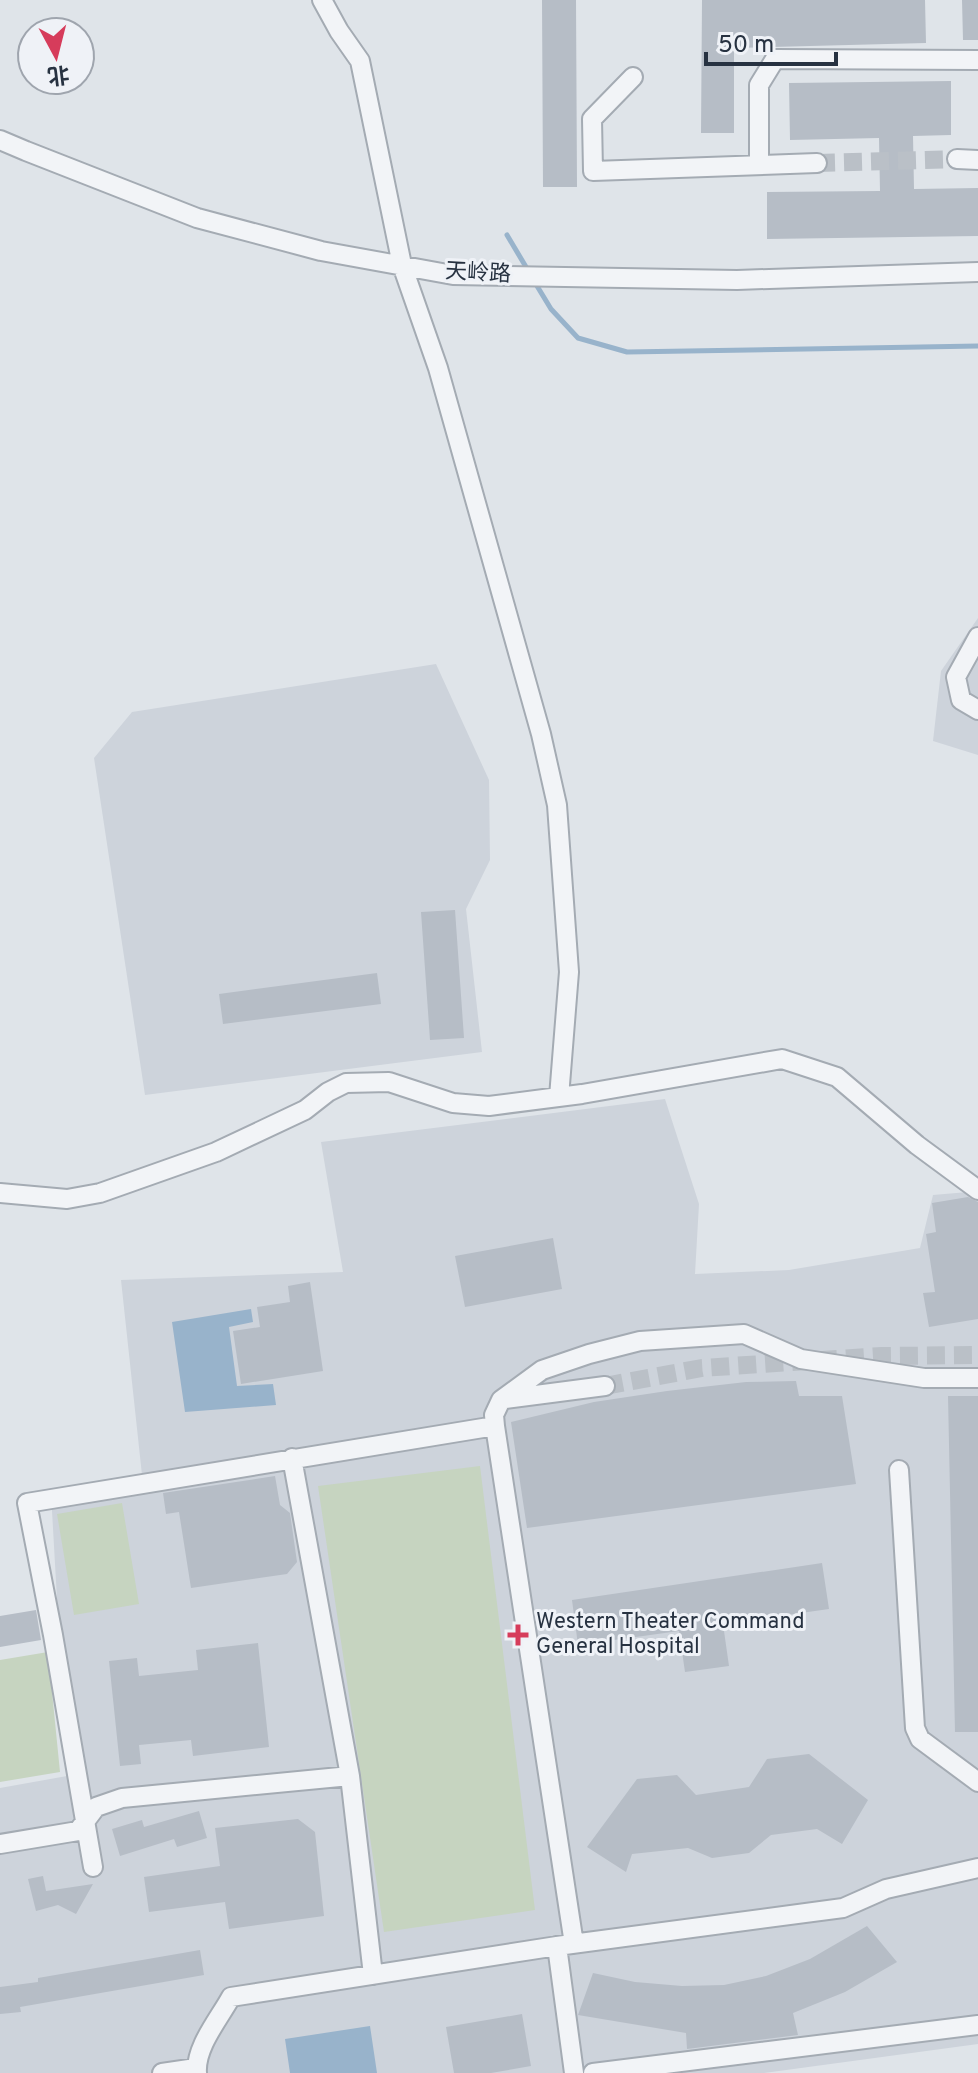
<svg xmlns="http://www.w3.org/2000/svg" width="978" height="2073" font-family="Overpass,'Noto Sans SC',sans-serif">
  <style>
    .built { fill: #cdd3db }
    .green { fill: #c6d4c0 }
    .water { fill: #98b3cb }
    .lines { fill: none; stroke-linecap: round; stroke-linejoin: round }
    .stream { stroke: #98b3cb; stroke-width: 5 }
    .building { fill: #b6bdc6 }
    .minor-tunnel { stroke: #bac0c7; stroke-width: 18; stroke-dasharray: 18 9; stroke-linecap: butt }
    .minor-casing { stroke: #a4abb3; stroke-width: 22 }
    .minor { stroke: #f2f4f7; stroke-width: 18 }
    .poi-dot { fill: #d63c5b; stroke: #eff2f7; stroke-width: 3 }
    .labels { text-anchor: middle; dominant-baseline: central; stroke-width: 6; stroke-linejoin: round; paint-order: stroke }
    .street-label { font-size: 22px; fill: #273241; stroke: #eff2f7 }
    .poi-label { font-size: 22px; fill: #273241; stroke: #eff2f7; text-anchor: start }
  </style>
  <rect width="100%" height="100%" fill="#dfe4e9"/>
  <path class="built" d="M978,618V755L933,741L941,671Z
    M436,664L489,780L490,860L466,909L482,1052L145,1095L94,758L132,712Z
    M665,1099L699,1204L695,1274L789,1270L920,1248L933,1195L968,1192L978,1197V2044L764,2073H0V1788L67,1776L51,1493L142,1475L121,1280L343,1272L321,1142Z"/>
  <path class="green" d="M480,1466L535,1910L384,1932L318,1486Z
    M122,1503L139,1604L74,1615L57,1514Z
    M48,1652L60,1772L0,1782V1660Z"/>
  <path class="water" d="M251,1309L253,1322L229,1327L237,1386L273,1384L276,1405L185,1412L172,1322Z
    M370,2026L377,2073H290L285,2039Z"/>
  <g class="lines">
    <path class="stream" d="M507,235L529,272
      M534,281L551,309L578,338L627,352L978,346"/>
  </g>
  <path class="building" d="M542,0H576L577,187H543Z
    M702,0H925L926,43L734,48V133H701Z
    M962,0H978V40H963Z
    M951,81V135L913,136L914,189L978,188V236L767,239V192L880,191L879,138L790,140L789,83Z
    M455,910L464,1038L430,1040L421,912Z
    M377,973L381,1004L223,1024L219,994Z
    M968,1197L978,1202V1319L929,1327L923,1293L935,1292L926,1234L936,1232L932,1203Z
    M553,1238L562,1289L465,1307L455,1256Z
    M310,1282L323,1371L241,1384L233,1331L260,1327L257,1307L290,1302L288,1286Z
    M796,1381L799,1396H842L856,1484L527,1528L511,1422L594,1402L667,1391L746,1382Z
    M948,1396H978V1732H955Z
    M275,1476L280,1505L290,1513L297,1562L287,1574L191,1588L179,1512L166,1514L163,1493Z
    M822,1563L829,1609L723,1624L729,1666L685,1672L679,1631L578,1645L572,1600Z
    M36,1610L41,1640L0,1647V1616Z
    M258,1643L269,1747L193,1756L191,1740L139,1745L141,1764L120,1766L109,1661L137,1658L139,1676L198,1670L196,1650Z
    M809,1754L868,1800L842,1844L817,1829L771,1835L749,1853L712,1858L688,1848L632,1854L626,1872L587,1847L637,1779L677,1775L696,1795L749,1787L767,1759Z
    M199,1811L207,1838L177,1847L174,1839L120,1856L112,1829L142,1820L144,1827Z
    M298,1819L315,1832L324,1916L229,1929L225,1902L149,1912L144,1877L220,1866L215,1828Z
    M43,1876L46,1891L93,1884L76,1914L58,1905L36,1911L28,1879Z
    M867,1926L897,1962L845,1992L793,2013L798,2035L687,2049L686,2033L578,2015L593,1973L635,1982L682,1986L724,1985L766,1976L810,1959Z
    M200,1950L204,1975L20,2007L21,2012L0,2014V1987L38,1982V1978Z
    M522,2014L531,2066L491,2073H454L446,2027Z"/>
  <g class="lines">
    <path class="minor-tunnel" d="M817,163L957,159
      M605,1386L702,1368L882,1356L978,1355"/>
    <g class="minor-casing">
      <path id="minor" d="M322,0L339,31L360,61L402,265L438,368L541,734L557,805L569,972L559,1097
        M633,77L592,119L593,171L817,163
        M0,140L26,151L197,218L321,251L453,275L737,280L978,272
        M957,159L978,160
        M759,164V85L775,59L978,60
        M978,637L956,677L961,700L978,710
        M0,1193L67,1199L100,1193L216,1152L305,1110L328,1092L346,1083L389,1082L453,1103L489,1106L582,1094L782,1059L837,1077L917,1145L978,1190
        M505,1399L605,1386
        M495,1426L574,1944
        M292,1458L350,1776L373,1975
        M899,1470L915,1728L920,1739L978,1782
        M0,1844L78,1831L96,1807L122,1798L350,1776
        M93,1867L53,1635L27,1503L495,1426L494,1415L501,1400L542,1370L589,1354L640,1341L744,1334L801,1359L924,1378H978
        M557,1946L574,2073
        M162,2073L196,2068
        M197,2073C195,2047 219,2019 231,1997L557,1946L843,1908L886,1889L978,1868
        M593,2073L978,2025"/>
    </g>
    <use href="#minor" class="minor"/>
  </g>
  <path class="poi-dot" d="M514 1623h8v8h8v8h-8v8h-8v-8h-8v-8h8z"/>
  <g class="labels">
    <g class="street-label">
      <text transform="translate(478 274) rotate(3)">天岭路</text>
    </g>
    <g class="poi-label">
      <text x="536" y="1622">Western Theater Command<tspan x="536" dy="25">General Hospital</tspan></text>
    </g>
  </g>
  <g transform="translate(56 56) rotate(173)"><circle r="38" fill="#eff2f7" stroke="#9fa5ae" stroke-width="2"/>
  <path d="M0-6L14 30L0 20L-14 30Z" fill="#d63c5b"/>
  <text y="-12" font-size="22" font-weight="bold" text-anchor="middle" fill="#273241">北</text>
  </g>
  <path d="M706 52v12h130v-12" fill="none" stroke="#273241" stroke-width="4"/>
  <text x="718" y="52" font-size="24" fill="#273241" stroke="#eff2f7" stroke-width="6" paint-order="stroke">50 m</text>
</svg>
